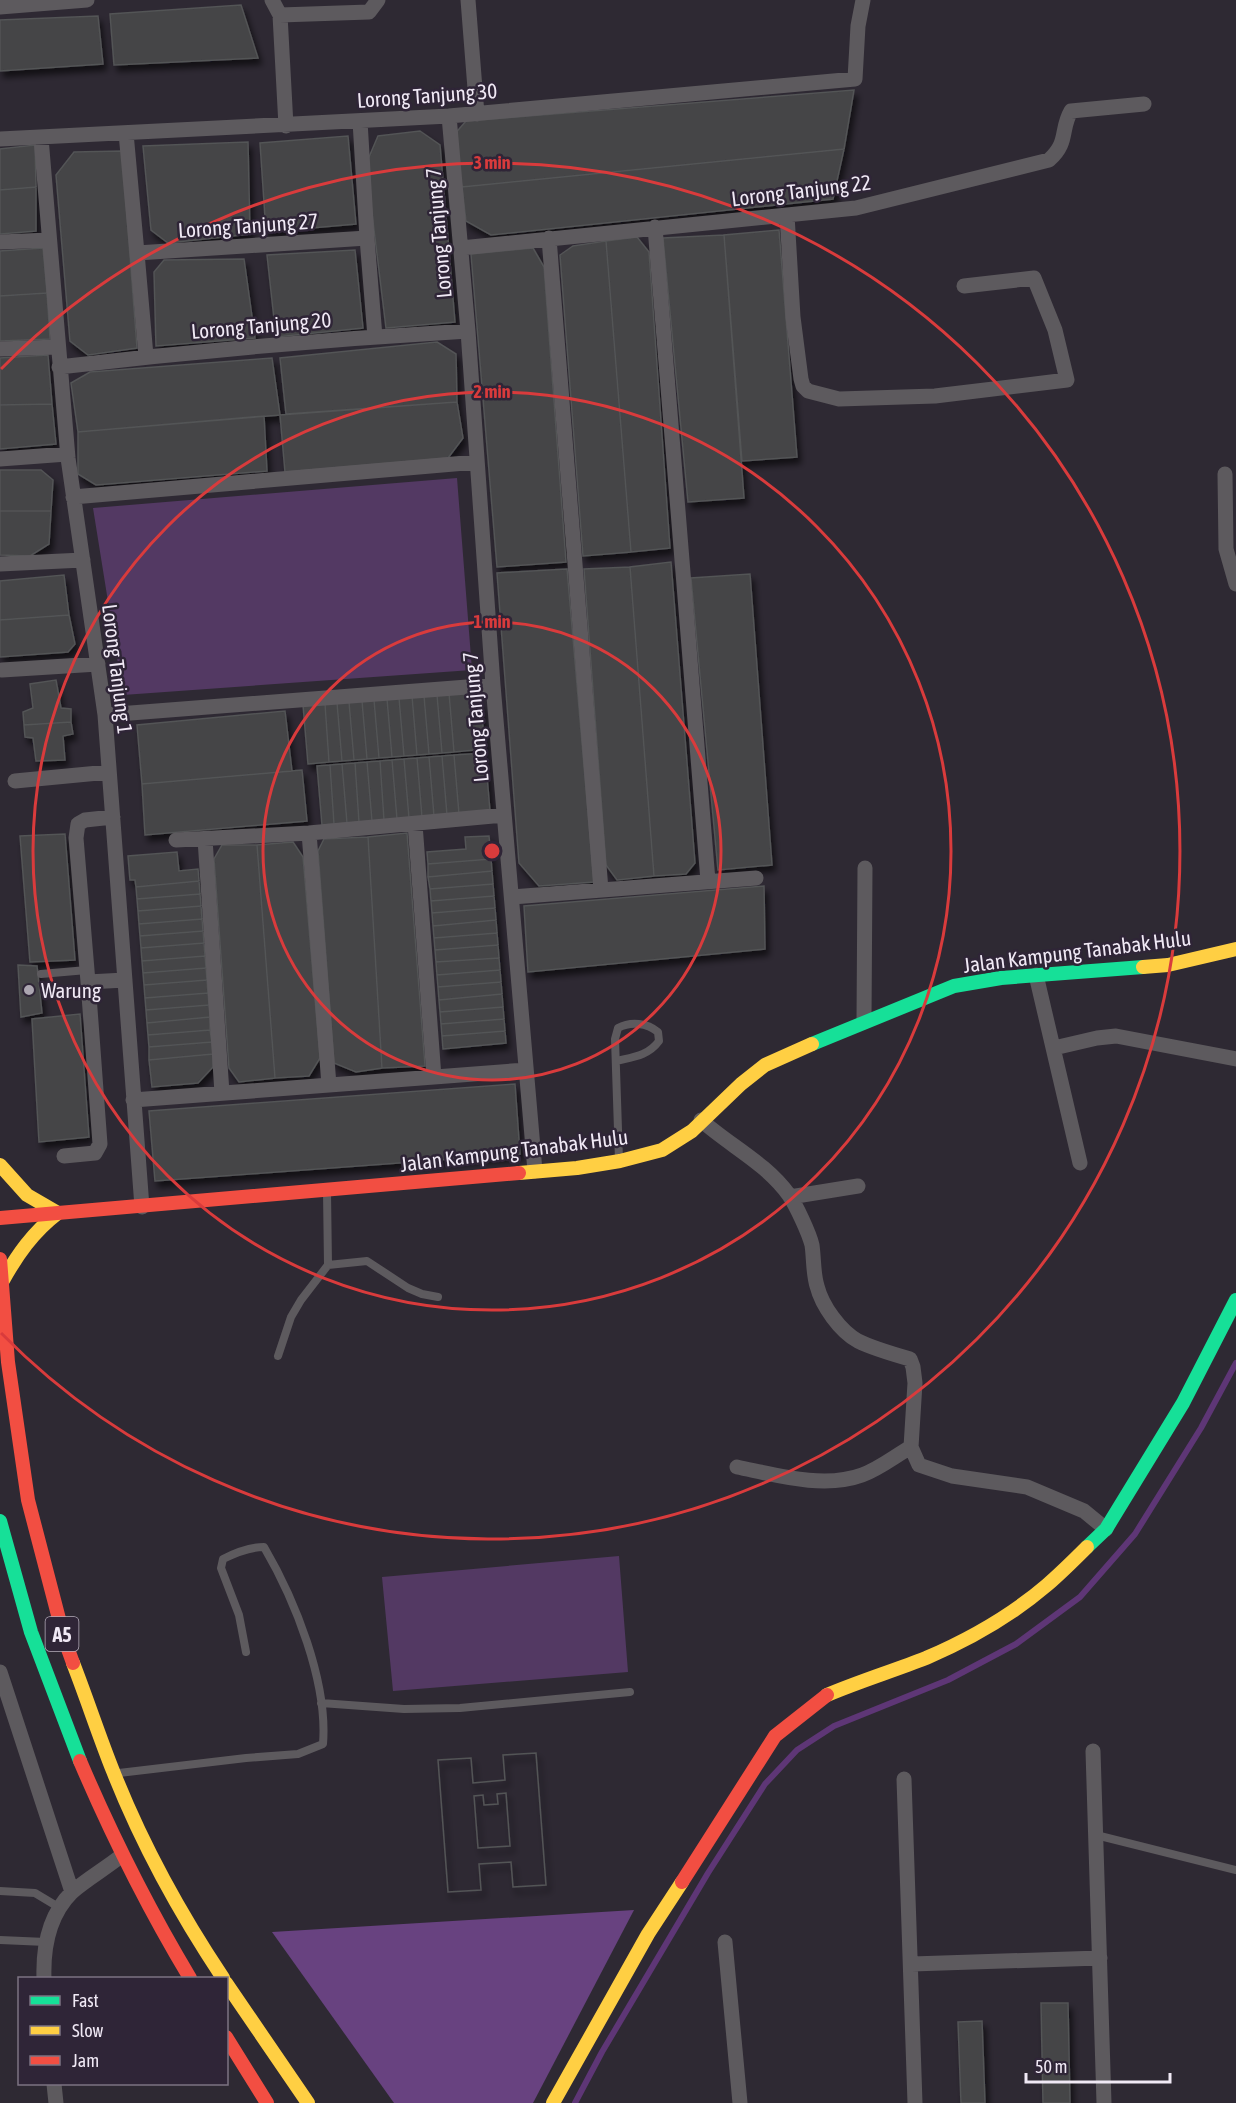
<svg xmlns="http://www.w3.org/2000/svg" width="1236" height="2103" font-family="'Asap Condensed',sans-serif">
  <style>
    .green { fill: #533963 }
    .forest { fill: #684280 }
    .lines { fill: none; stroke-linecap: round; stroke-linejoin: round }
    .stream { stroke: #5e3676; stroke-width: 6 }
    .building { fill: #444446; stroke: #535456; stroke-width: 1.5; fill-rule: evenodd; filter: url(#shadow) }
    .lane { stroke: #5d5a5e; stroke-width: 8 }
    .street { stroke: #5d5a5e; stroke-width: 15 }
    .fast { stroke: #16e098; stroke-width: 14 }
    .slow { stroke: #ffcf43; stroke-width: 14 }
    .jam { stroke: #f24e42; stroke-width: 14 }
    .ring { fill: none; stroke: #d93b3c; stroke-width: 3 }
    .poi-dot { fill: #aca6b1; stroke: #2f2537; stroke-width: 2 }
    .labels { text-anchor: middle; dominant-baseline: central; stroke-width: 5; stroke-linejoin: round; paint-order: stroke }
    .shield { fill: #2f2537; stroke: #b6aebc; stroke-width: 1.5 }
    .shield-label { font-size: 20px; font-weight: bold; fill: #f0e9f5 }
    .street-label { font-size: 21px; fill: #f0e9f5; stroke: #2f2537 }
    .poi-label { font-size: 21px; fill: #f0e9f5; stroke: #2f2537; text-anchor: start }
    .centre { fill: #d93b3c; stroke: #2f2537; stroke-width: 3 }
    .ring-label { font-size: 18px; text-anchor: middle; font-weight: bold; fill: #d93b3c; stroke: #2f2537; stroke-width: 5; stroke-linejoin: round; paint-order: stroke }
  </style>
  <defs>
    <filter id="shadow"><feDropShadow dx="3.5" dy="6" stdDeviation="3" flood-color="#0009"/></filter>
  </defs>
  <rect width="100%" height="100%" fill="#2e2933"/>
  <path class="green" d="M457,478L472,670L123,695L93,508Z
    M619,1556L628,1672L393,1691L382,1577Z"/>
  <path class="forest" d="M634,1910L533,2103H394L272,1932Z"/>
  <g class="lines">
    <path class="stream" d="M575,2103L602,2052L708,1873L765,1784L797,1750L834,1726L948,1680L1016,1644L1080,1597L1135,1534L1201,1428L1236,1363"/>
  </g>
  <path class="building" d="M241,5L258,58L114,65L110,14Z
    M98,16L103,64L0,71V20Z
    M854,90L844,149L462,187L453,136L466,121Z
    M420,131L440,145L455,322L386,328L366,164L378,136Z
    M348,136L356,224L266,232L260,143Z
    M248,142L250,234L168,243L151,230L143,146Z
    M35,145L36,187L0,190V149Z
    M844,149L833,199L491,235L466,221L462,187Z
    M122,151L137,348L88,355L70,341L56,175L74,152Z
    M36,187V231L0,234V190Z
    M779,230L797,457L742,461L724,235Z
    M724,235L744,498L688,502L663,238Z
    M637,237L649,252L670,548L631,552L606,241Z
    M606,241L631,552L583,556L560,255L573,246Z
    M43,248L47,293L0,296V251Z
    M533,248L544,267L566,562L497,567L471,254Z
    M355,250L363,328L276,337L267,255Z
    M244,259L255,338L156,346L154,272L164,260Z
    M47,293L50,339L0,341V296Z
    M437,342L456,354L457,402L286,414L280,358Z
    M48,355L52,404L0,405V358Z
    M272,358L280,415L78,432L71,383L90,372Z
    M457,402L463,438L448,458L285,472L280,415Z
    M52,404L56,444L0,449V405Z
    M264,416L267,471L96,485L78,474V432Z
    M0,470H41L53,480L51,511H0Z
    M0,511H51L49,544L30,556L0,555Z
    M671,562L695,863L686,874L654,876L630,567Z
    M630,567L654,876L617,880L606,865L584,569Z
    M567,569L594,882L539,886L519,863L497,573Z
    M750,574L772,865L718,870L691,578Z
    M64,575L69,615L0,620V581Z
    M69,615L75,644L68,652L0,657V620Z
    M56,680L61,708L71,709V722L24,725L23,712L33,708L30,684Z
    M461,692L481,705L485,749L454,752L449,693Z
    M449,693L454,752L442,753L437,695Z
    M437,695L442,753L429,754L424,696Z
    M412,696L417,755L404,756L399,698Z
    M412,696H424L429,754L417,755Z
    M399,698L404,756L392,757L387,699Z
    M387,699L392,757L379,758L374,700Z
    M374,700L379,758L367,759L362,701Z
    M362,701L367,759L354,760L349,702Z
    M349,702L354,760L342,761L337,703Z
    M337,703L342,761L329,762L325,704Z
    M325,704L329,762L308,764L303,705Z
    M285,711L292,771L142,784L137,725Z
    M71,722L73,734L63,736L65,760L36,761L33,738L25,737L24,725Z
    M485,753L490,811L459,814L454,755Z
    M454,755L459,814L447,815L442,756Z
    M442,756L447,815L434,816L429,757Z
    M429,757L434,816L422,817L417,758Z
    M417,758L422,817L409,818L404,759Z
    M404,759L409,818L397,819L392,760Z
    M392,760L397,819L384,820L380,761Z
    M380,761L384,820L372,821L367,762Z
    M367,762L372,821L359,822L355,763Z
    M355,763L359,822L347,823L342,764Z
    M342,764L347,823L334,824L330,765Z
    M330,765L334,824L322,825L317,766Z
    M302,770L307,821L145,835L142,784Z
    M407,833L425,1066L382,1068L368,837Z
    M65,834L75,960L30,962L20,836Z
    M489,836L491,859L428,864L427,852L466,849L465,837Z
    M368,837L382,1068L356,1072L334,1063L318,851L324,839Z
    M293,842L303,857L320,1058L309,1076L275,1078L257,845Z
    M222,845H257L275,1078L239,1082L229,1068L214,859Z
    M177,852L179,871L198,869L199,881L136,887L135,880H130L128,856Z
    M491,859L492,871L428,877V864Z
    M492,871L493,884L430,889L428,877Z
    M199,881L200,894L137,899L136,887Z
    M493,884L494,896L431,901L430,889Z
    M764,886L765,949L528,972L524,906Z
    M200,894L201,906L138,911L137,899Z
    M494,896L495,908L432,913L431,901Z
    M201,906L202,919L139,924L138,911Z
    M495,908L496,920L433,926L432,913Z
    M202,919L203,931L140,936L139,924Z
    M496,920L497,933L434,938L433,926Z
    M203,931L204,943L141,948L140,936Z
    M497,933L498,945L435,950L434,938Z
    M204,943L205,956L142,961L141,948Z
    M498,945L499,958L436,962L435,950Z
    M205,956L206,968L143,973L142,961Z
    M499,958L500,970L437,975L436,962Z
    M18,965L37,966L42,1013L21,1017Z
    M206,968L207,980L144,985L143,973Z
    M500,970L501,982L438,987L437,975Z
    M207,980L208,993L145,998L144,985Z
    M501,982L502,994L439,1000L438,987Z
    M208,993L209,1005L146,1010L145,998Z
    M502,994L503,1007L440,1012L439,1000Z
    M209,1005L210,1017L147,1023L146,1010Z
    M503,1007L504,1019L441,1024L440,1012Z
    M80,1014L89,1137L39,1142L32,1019Z
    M210,1017V1030L148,1035L147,1023Z
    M504,1019L505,1031L442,1036L441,1024Z
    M210,1030L212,1042L149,1047L148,1035Z
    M505,1031L506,1043L443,1049L442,1036Z
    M212,1042L213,1054L149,1060V1047Z
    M213,1054V1067L198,1083L152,1087L149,1060Z
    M515,1084L520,1154L155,1181L149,1111Z
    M536,1753L546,1885L513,1887L511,1862L479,1864L481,1890L448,1892L438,1760L471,1758L473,1783L505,1780L503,1755ZM506,1793L510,1846L478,1848L474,1796L483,1795L484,1805L498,1804L497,1794Z
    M536,1753L546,1885L513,1887L511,1862L479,1864L481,1890L448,1892L438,1760L471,1758L473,1783L505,1780L503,1755Z
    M506,1793L510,1846L478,1848L474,1796L483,1795L484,1805L498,1804L497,1794Z
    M1041,2003H1068L1070,2103H1043Z
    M982,2021L985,2103H961L958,2022Z"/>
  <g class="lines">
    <path class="lane" d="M41,974L87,970
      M616,1061C633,1057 648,1056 659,1041L658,1032C647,1023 631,1021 618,1028L615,1039L619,1160
      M328,1265L367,1261L408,1288L422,1294L438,1297
      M278,1356L291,1317L301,1300L328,1265L327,1192
      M321,1703L404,1709L460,1708L630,1692
      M119,1773L246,1758L298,1754L323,1744C328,1682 295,1600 264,1547C250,1547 235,1553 223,1559L221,1568L239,1615L246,1652
      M1096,1835L1236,1870
      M0,1891L35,1893L60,1908
      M0,1940L46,1942"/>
    <path class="street" d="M272,0L280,15L286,126
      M468,0L477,114
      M0,7L87,0
      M280,15L369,12L378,0
      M449,116L468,331L493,685L535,1171
      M360,121L367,238
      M126,133L137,253
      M41,138L68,458L105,715L142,1207
      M0,139L449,116L855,79L858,26L863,0
      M787,215L793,317L801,379L803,386L808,391L839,399L935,396L1067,380L1055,330L1034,278L964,286
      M655,227L708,881
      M549,238L601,890
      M0,242L49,240
      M461,248L856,208L1049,160C1069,142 1060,130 1071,111L1144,104
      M0,349L57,347
      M146,356L137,253L367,238L375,337
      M59,367C195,351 331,339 468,331
      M0,459L67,454
      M1225,474L1226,549L1236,584
      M73,497L477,462
      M0,564L83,560
      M2,670L98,664
      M105,715L493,685
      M15,781L109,772
      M415,824L434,1077
      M309,833L329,1085
      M205,839L222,1093
      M176,840L309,833L504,815
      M512,897L756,878
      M1036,975L1080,1163
      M88,982L76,838L78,824L85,820L113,817
      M864,1022L865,868
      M1054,1048L1097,1038L1116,1036L1236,1059
      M133,1100L526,1070
      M701,1120C730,1146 766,1163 789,1195C796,1205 809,1233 812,1245C814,1259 813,1273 817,1286C822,1306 840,1331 858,1341C870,1347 896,1355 910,1359L913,1367L915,1383L911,1447L919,1465L952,1476L1027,1487L1084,1511L1106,1529
      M64,1156L95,1153L100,1144L88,982L125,980
      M790,1197L858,1186
      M737,1467C776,1475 824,1489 862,1475C879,1469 895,1456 911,1447
      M0,1672L72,1892
      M1093,1751L1104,2103
      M904,1779L915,2103
      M725,1942L740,2103
      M912,1964L1100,1958
      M44,1978C43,1948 49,1915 72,1892C87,1879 106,1868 121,1856
      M54,2084L56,2103"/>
    <path class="fast" d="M812,1044L954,986L1001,978L1143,967
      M0,1521L31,1632L80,1761
      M1087,1547L1106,1529L1183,1403L1236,1300"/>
    <path class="slow" d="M1143,967L1168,965L1236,949
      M0,1165L27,1195L58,1213C33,1232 17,1255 2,1282
      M519,1173L577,1168L620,1161L662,1150L692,1131L741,1084L765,1065L812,1044
      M73,1663C87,1699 99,1736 113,1771C141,1842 181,1915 223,1978
      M827,1695C860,1681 893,1671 926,1658C968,1640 1012,1615 1047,1585C1061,1573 1074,1560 1087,1547
      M226,1983L308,2103
      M553,2103L648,1934L682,1882"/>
    <path class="jam" d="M0,1218L519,1173
      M0,1259L8,1362L28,1500L64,1638L73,1663
      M80,1761C112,1836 148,1908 190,1978
      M682,1882L775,1736L827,1695
      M226,2037L267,2103"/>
  </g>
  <g class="ring">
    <circle cx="492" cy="851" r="229"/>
    <circle cx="492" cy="851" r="459"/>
    <path d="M1 369A688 688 0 1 1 1 1333"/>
  </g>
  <circle class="poi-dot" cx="29" cy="990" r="6"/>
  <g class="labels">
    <rect class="shield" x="45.5" y="1617" width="33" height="34" rx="4.5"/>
    <g class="shield-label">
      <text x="62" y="1634">A5</text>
    </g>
    <g class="street-label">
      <text transform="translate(427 95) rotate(-4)">Lorong Tanjung 30</text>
      <text transform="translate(801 190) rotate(-7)">Lorong Tanjung 22</text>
      <text transform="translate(248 225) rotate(-4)">Lorong Tanjung 27</text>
      <text transform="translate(438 233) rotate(-95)">Lorong Tanjung 7</text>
      <text transform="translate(261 325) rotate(-5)">Lorong Tanjung 20</text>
      <text transform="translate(118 669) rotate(83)">Lorong Tanjung 1</text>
      <text transform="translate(475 717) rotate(-95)">Lorong Tanjung 7</text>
      <text transform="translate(1077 951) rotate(-7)">Jalan Kampung Tanabak Hulu</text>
      <text transform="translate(514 1150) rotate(-7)">Jalan Kampung Tanabak Hulu</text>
    </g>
    <g class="poi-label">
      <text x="41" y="990">Warung</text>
    </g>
  </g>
  <circle cx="492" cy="851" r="9" class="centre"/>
  <g class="ring-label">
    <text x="492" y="169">3 min</text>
    <text x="492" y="398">2 min</text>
    <text x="492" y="628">1 min</text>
  </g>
  <rect x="18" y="1977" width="210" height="108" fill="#2f2537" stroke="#7c7383" stroke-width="1.5"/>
  <rect x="30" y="1996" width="30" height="9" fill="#16e098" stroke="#7c7383" stroke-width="1.5"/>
  <text x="72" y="2007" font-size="18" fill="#f0e9f5">Fast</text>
  <rect x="30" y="2026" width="30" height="9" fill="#ffcf43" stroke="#7c7383" stroke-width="1.5"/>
  <text x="72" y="2037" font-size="18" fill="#f0e9f5">Slow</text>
  <rect x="30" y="2056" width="30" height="9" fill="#f24e42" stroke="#7c7383" stroke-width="1.5"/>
  <text x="72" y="2067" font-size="18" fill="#f0e9f5">Jam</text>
  <path d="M1026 2073v9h144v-9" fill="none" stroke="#f0e9f5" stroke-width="3"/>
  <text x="1035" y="2073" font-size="18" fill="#f0e9f5" stroke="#2f2537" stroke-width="4.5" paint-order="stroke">50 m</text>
</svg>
